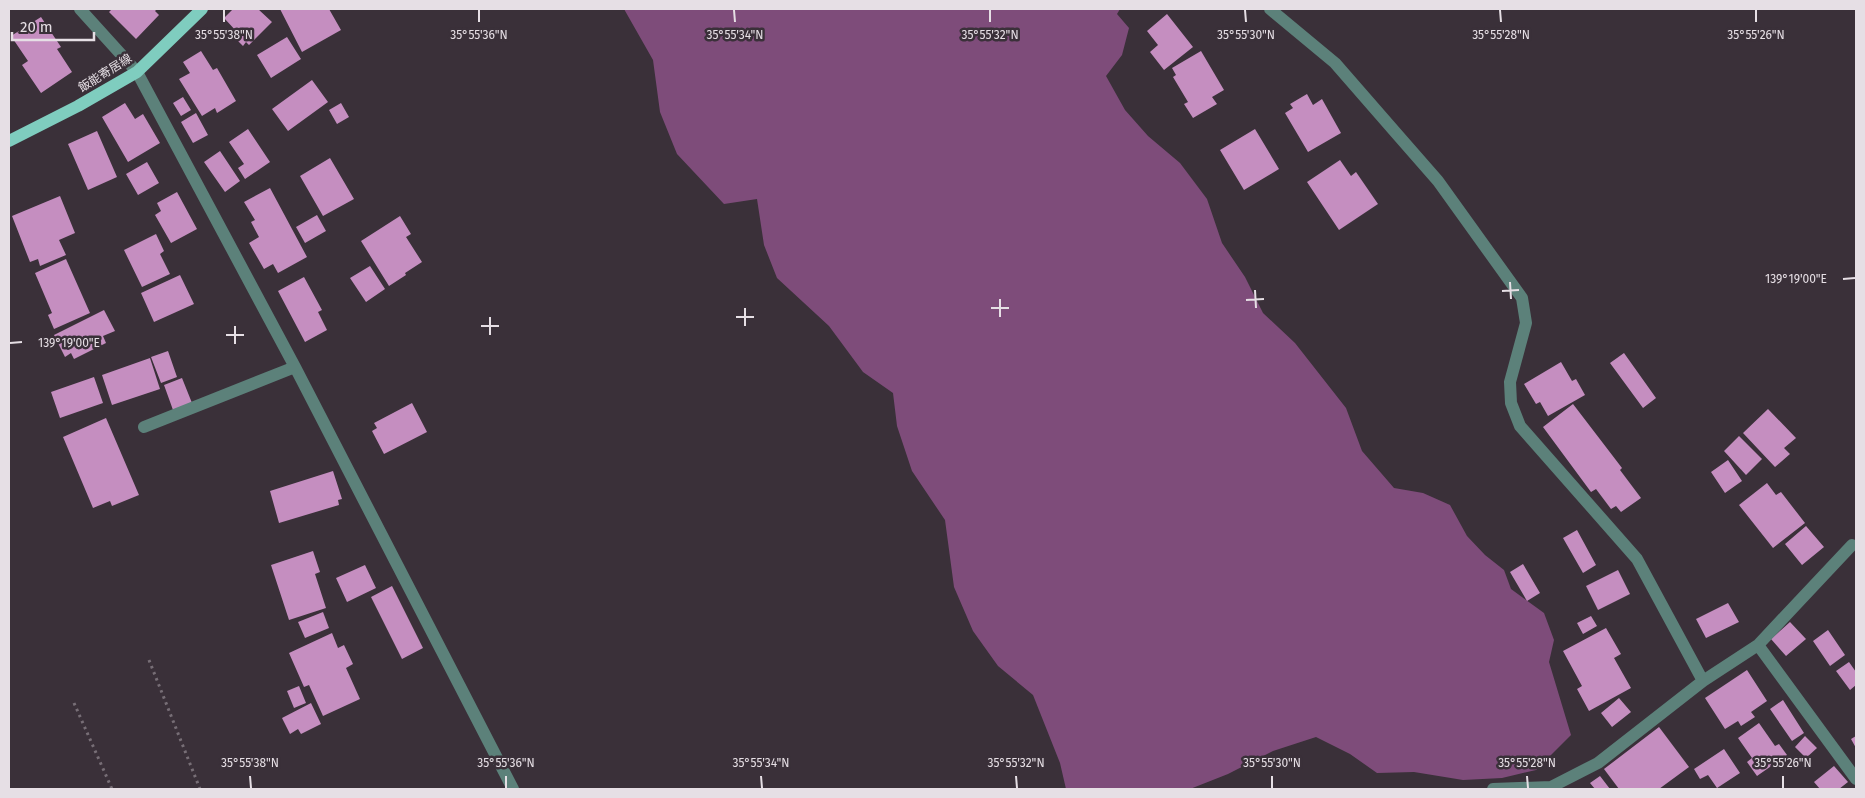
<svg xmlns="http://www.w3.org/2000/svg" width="1865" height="798" font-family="'Fira Sans','Noto Sans JP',sans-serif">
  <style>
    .forest { fill: #7e4c7a }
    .building { fill: #c58ec0 }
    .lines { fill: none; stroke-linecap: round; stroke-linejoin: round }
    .path { stroke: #776e76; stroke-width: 3; stroke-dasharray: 2.5 4; stroke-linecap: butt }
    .minor { stroke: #5c817a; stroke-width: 12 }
    .major { stroke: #7fcdbf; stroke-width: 12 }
    .ticks { fill: none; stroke: #e6dfe5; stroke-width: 2 }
    .labels { text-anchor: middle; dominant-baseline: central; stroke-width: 5; stroke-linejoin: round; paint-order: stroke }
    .street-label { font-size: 12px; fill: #e6dfe5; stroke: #3a3039 }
    .ticks-label { font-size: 12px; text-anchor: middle; fill: #e6dfe5; stroke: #3a3039; stroke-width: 5; stroke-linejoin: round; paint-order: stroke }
  </style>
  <rect width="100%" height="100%" fill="#3a3039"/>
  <path class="forest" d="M624,9H1120L1117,14L1129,28L1122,55L1106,76L1125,110L1148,136L1180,163L1207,199L1222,243L1245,277L1263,313L1295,343L1346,408L1362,451L1394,488L1423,493L1450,505L1467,536L1485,555L1504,570L1511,589L1544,613L1554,640L1549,662L1571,735L1536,770L1502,778L1463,780L1414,772L1377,773L1350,754L1316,737L1273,751L1228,774L1190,789H1066L1060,763L1033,695L998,666L973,631L954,587L945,520L912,471L897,426L893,393L863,372L829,326L777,278L764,245L757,199L724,204L677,154L660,112L653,60Z"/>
  <path class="building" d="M112,9H157L155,11L159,15L136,39L109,12Z
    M233,9H258L272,22L249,45L246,42L243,46L234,37L238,33L224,18Z
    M280,9H329L341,30L302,52Z
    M1167,14L1193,47L1164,70L1150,52L1158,45L1147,31Z
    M41,17L61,47L57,49L72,72L41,93L22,65L28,61L11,36Z
    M287,37L301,59L271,78L257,55Z
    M201,51L213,70L217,68L236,101L217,113L215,108L202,116L179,79L190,73L183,62Z
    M1201,51L1224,90L1212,97L1217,104L1193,118L1184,104L1188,102L1173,77L1176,75L1172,68Z
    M312,80L328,102L288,131L272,109Z
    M1307,94L1313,105L1322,99L1341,133L1308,152L1285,113L1293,108L1290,104Z
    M183,97L191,110L181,116L173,103Z
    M125,103L135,119L143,114L160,143L128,162L102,117Z
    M341,103L349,117L337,124L329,110Z
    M196,113L208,135L193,143L181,122Z
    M248,129L270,162L245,179L238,168L244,164L229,142Z
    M1255,129L1279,169L1244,190L1220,150Z
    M97,131L117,177L88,190L68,144Z
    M220,151L240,181L225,192L204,162Z
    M330,158L354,199L323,216L300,176Z
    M1340,160L1351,176L1356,172L1378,204L1339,230L1307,182Z
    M147,162L159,183L138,195L126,174Z
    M270,188L307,257L278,273L273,264L264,269L249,243L259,237L251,222L255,220L244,202Z
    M177,192L197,229L171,243L155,215L161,211L157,203Z
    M60,196L75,233L59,240L66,255L40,266L38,259L30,262L12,216Z
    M317,215L326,231L305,243L296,227Z
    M400,216L411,234L406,237L422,262L405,273L406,275L389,286L361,241Z
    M156,234L164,251L160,254L170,274L142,287L124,250Z
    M66,259L90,313L54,329L48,315L52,313L35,273Z
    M370,266L385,289L366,302L350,278Z
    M180,275L194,304L154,322L141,293Z
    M304,277L322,310L318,312L327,330L305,342L278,291Z
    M104,310L115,331L103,336L106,343L74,359L71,353L65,357L54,335Z
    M168,351L177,377L161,383L151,357Z
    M1624,353L1656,398L1643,408L1610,363Z
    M150,358L160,389L112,405L102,375Z
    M1561,362L1572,381L1576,379L1585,395L1548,416L1540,402L1536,404L1524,384Z
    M94,377L103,403L60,418L51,392Z
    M182,378L192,403L173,410L164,385Z
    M412,403L427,432L384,454L372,431L377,428L374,423Z
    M1573,404L1622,468L1620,470L1641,498L1621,512L1616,506L1611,509L1596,489L1591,492L1543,427Z
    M1768,409L1796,438L1784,448L1790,454L1775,467L1743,433Z
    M106,418L139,495L112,506L110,501L93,508L63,437Z
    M1739,436L1762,459L1746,475L1724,451Z
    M1728,460L1742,481L1725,493L1711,472Z
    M333,471L342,499L338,500L339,505L279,523L270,491Z
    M1767,483L1776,495L1781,492L1805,523L1773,548L1739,505Z
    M1806,526L1824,547L1802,565L1785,544Z
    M1577,530L1596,565L1583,573L1563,538Z
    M313,551L320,572L315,574L326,608L289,620L271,565Z
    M1523,564L1540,593L1527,601L1510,572Z
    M365,565L376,588L347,602L336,578Z
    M1618,570L1630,594L1598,610L1586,586Z
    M392,586L423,648L402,659L371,597Z
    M1728,603L1739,622L1706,638L1696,619Z
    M323,612L329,628L305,638L298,622Z
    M1591,616L1597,626L1583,634L1577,623Z
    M1790,622L1806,639L1786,656L1771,639Z
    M1606,628L1621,654L1614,658L1631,688L1589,711L1577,689L1582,686L1563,651Z
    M1828,630L1845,655L1830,666L1813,641Z
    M332,633L338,648L344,645L353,664L346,668L360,699L323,716L309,685L304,687L289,653Z
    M1849,662L1856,672V685L1850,690L1836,671Z
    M1747,670L1767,701L1751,712L1755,717L1741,726L1738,721L1725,729L1705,698Z
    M299,686L306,703L294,708L287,691Z
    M1619,698L1631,712L1612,727L1601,713Z
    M1783,700L1804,733L1792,741L1770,709Z
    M311,703L321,724L301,734L298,729L290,734L282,718Z
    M1759,723L1775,746L1779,744L1787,755L1757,776L1747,762L1752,758L1738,738Z
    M1659,727L1689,767L1659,789H1619L1604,769Z
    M1805,736L1817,748L1806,758L1795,747Z
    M1856,736V748L1851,739Z
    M1724,749L1740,773L1717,788L1708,775L1700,779L1694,769Z
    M1834,766L1848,782L1839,789H1820L1814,782Z
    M1600,776L1610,789H1595L1590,783Z"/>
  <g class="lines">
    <path class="path" d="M149,660L200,789
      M74,703L112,789"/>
    <path class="minor" d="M80,9L137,72L295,367L513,789
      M1270,9L1335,63L1396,133L1438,181L1522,298L1526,323L1510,382L1511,403L1520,426L1637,559L1703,681
      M144,427L295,367
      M1758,645L1856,779
      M1493,789L1551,787L1598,763L1703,681L1758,645L1852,545"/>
    <path class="major" d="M9,141L78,106L137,72L202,9"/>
  </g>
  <path class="ticks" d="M224,10V22M479,10V22M734,10L735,22M990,10V22M1245,10L1246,22M1500,10L1501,22M1756,10V22M1843,279L1855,278M1510,282L1511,299M1255,290L1256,308M1502,291L1519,290M1000,299V317M1246,300L1264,299M745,308V326M991,308H1009M490,317V335M736,317H754M235,326V344M481,326H499M226,335H244M10,343L22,342M250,776L251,788M506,776V788M761,776L762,788M1016,776L1017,788M1272,776V788M1527,776L1528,788M1783,776V788"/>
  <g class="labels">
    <g class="street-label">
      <text transform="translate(105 73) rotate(-32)">飯能寄居線</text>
    </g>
  </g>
  <g class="ticks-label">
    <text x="224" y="39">35°55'38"N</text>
    <text x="479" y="39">35°55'36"N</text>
    <text x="735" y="39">35°55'34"N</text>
    <text x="990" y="39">35°55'32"N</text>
    <text x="1246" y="39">35°55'30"N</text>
    <text x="1501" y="39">35°55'28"N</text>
    <text x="1756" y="39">35°55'26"N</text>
    <text x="1796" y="283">139°19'00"E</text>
    <text x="69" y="347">139°19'00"E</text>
    <text x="250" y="767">35°55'38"N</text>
    <text x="506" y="767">35°55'36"N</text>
    <text x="761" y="767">35°55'34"N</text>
    <text x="1016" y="767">35°55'32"N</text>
    <text x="1272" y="767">35°55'30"N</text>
    <text x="1527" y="767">35°55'28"N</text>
    <text x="1783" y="767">35°55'26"N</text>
  </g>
  <rect width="1865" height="798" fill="none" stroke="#e6dfe5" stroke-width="20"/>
  <path d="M12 32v8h82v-8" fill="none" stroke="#e6dfe5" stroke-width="2.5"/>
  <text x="20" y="32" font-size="15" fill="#e6dfe5" stroke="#3a3039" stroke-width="4" paint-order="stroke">20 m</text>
</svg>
